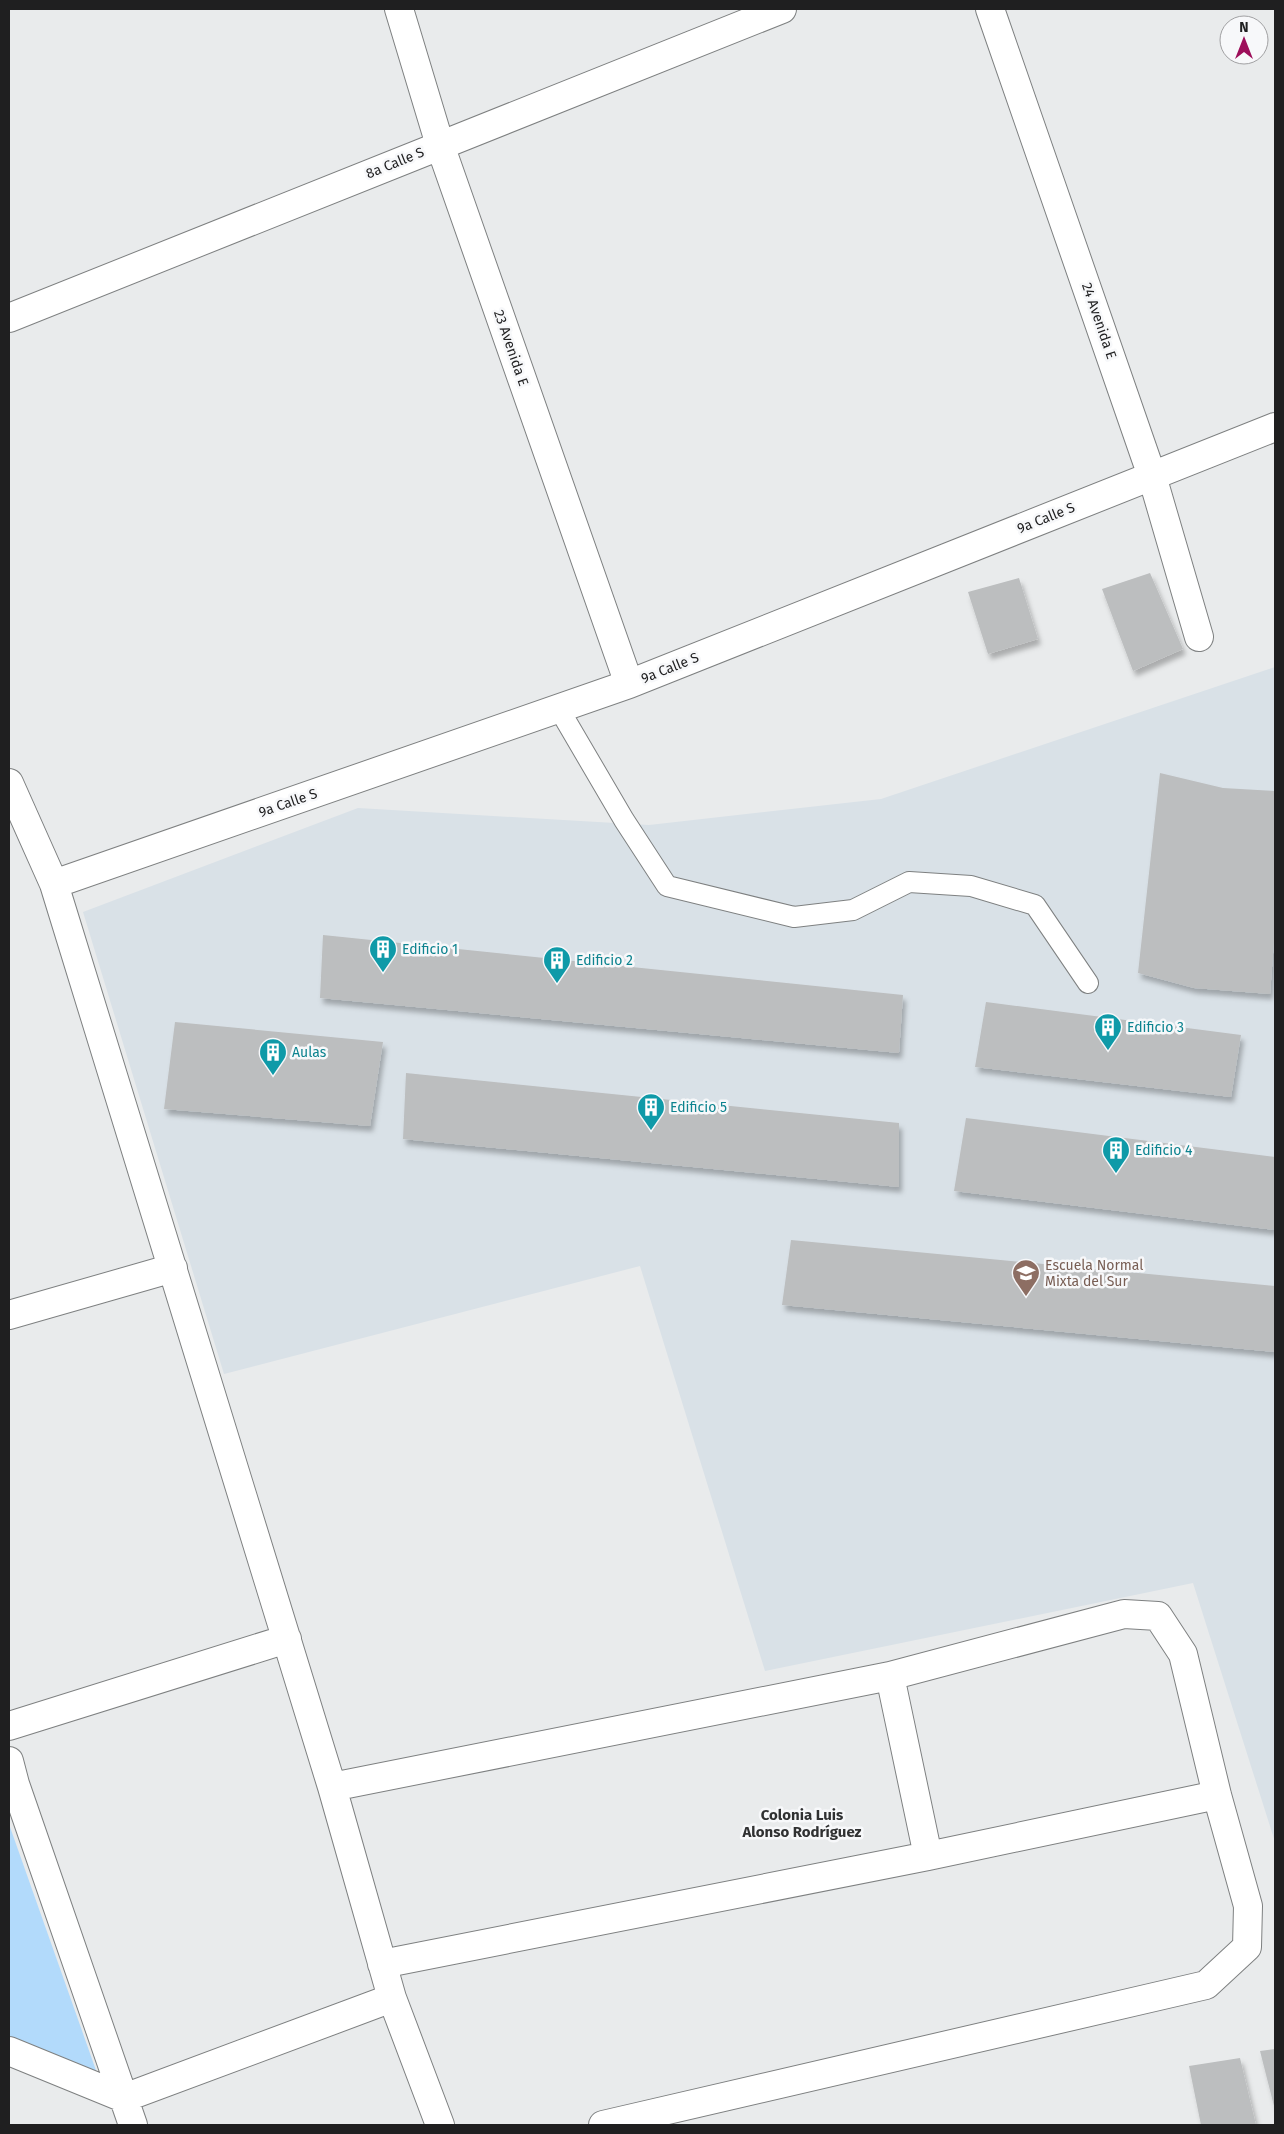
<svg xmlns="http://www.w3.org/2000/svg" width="1284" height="2134" font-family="'Fira Sans',sans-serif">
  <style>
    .built { fill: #d9e1e7 }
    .green { fill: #b2dafb }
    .building { fill: #bcbebf; filter: url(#shadow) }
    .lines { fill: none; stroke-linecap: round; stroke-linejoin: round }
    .service-casing { stroke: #7e8081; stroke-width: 22 }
    .minor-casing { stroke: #7e8081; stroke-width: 30 }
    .service { stroke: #fff; stroke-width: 20 }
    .minor { stroke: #fff; stroke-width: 28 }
    .labels { text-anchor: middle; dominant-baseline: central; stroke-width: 5; stroke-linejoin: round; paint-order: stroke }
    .street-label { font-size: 14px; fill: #1f1f20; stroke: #f7f8fa }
    .culture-label { font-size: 14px; fill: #0d838f; stroke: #f7f8fa; text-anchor: start }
    .education-label { font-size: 14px; fill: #785e54; stroke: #f7f8fa; text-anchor: start }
    .neighbourhood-label { font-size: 15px; font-weight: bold; fill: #303132; stroke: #f7f8fa }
  </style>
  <defs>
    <filter id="shadow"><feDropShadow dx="3" dy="5.5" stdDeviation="2.5" flood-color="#0004"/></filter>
  </defs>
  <rect width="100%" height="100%" fill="#e9ebec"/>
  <path class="built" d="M1275,667V1842L1193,1583L765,1671L640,1266L224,1374L83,912L358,808L649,825L881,799Z"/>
  <path class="green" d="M10,1827L98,2076L9,2036Z"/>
  <path class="building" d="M1150,573L1183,649L1133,671L1102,589Z
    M1019,578L1038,639L988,654L968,592Z
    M1160,773L1223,788L1275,791V927L1270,994L1194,988L1138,973Z
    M323,935L903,995L899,1053L320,998Z
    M986,1002L1241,1035L1231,1097L975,1067Z
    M175,1022L383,1042L370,1126L164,1109Z
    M406,1073L899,1123V1187L403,1139Z
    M966,1118L1275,1157V1230L954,1191Z
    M791,1240L1275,1286V1352L782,1305Z
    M1275,2049V2110L1260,2051Z
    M1240,2058L1256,2125H1201L1189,2066Z"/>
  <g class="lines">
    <g class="service-casing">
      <path id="service" d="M559,709L624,820L667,886L794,917L853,910L909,882L971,886L1035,905L1088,983"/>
    </g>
    <g class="minor-casing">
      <path id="minor" d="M399,9L440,145L629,684
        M990,9L1152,476L1199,637
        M9,318L782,9
        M9,783L54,884L332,1787L392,1998L440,2125
        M54,884L629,684L1275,427
        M9,1315L173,1268
        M890,1676L928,1856
        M9,1726L287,1639
        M9,1761L15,1784L133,2125
        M332,1787L890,1676L1124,1614L1158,1616L1183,1654L1217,1795L1248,1906L1247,1947L1206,1985L603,2125
        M382,1964L928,1856L1217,1795
        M9,2051L124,2098L392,1998"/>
    </g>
    <use href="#service" class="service"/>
    <use href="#minor" class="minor"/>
  </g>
  <defs>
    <g id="building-pin" transform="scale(1.4375)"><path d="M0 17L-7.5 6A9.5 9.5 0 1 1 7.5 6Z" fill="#0f9aa8" stroke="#f7f8fa"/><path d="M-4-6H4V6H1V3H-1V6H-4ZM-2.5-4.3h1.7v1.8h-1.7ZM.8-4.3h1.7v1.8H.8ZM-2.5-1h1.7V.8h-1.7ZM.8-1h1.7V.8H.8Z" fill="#fff"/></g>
    <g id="school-pin" transform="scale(1.4375)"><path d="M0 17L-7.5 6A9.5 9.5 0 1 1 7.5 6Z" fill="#8d6e63" stroke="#f7f8fa"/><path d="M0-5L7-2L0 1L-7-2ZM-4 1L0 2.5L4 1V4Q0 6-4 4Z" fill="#fff"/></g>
  </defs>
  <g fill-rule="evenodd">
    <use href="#building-pin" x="383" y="949"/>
    <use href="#building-pin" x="557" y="960"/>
    <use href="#building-pin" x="1108" y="1027"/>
    <use href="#building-pin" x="273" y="1052"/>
    <use href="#building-pin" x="651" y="1107"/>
    <use href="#building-pin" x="1116" y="1150"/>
    <use href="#school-pin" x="1026" y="1273"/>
  </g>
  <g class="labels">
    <g class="street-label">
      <text transform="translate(395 163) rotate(-22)">8a Calle S</text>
      <text transform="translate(1099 321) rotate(71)">24 Avenida E</text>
      <text transform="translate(511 348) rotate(71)">23 Avenida E</text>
      <text transform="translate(1046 518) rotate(-22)">9a Calle S</text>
      <text transform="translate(670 668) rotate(-22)">9a Calle S</text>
      <text transform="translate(288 803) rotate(-19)">9a Calle S</text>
    </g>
    <g class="culture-label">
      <text x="402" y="949">Edificio 1</text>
      <text x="576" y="960">Edificio 2</text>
      <text x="1127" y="1027">Edificio 3</text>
      <text x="292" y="1052">Aulas</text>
      <text x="670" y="1107">Edificio 5</text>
      <text x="1135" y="1150">Edificio 4</text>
    </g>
    <g class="education-label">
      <text x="1045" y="1265">Escuela Normal<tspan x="1045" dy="16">Mixta del Sur</tspan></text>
    </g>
    <g class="neighbourhood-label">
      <text x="802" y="1815">Colonia Luis<tspan x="802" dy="17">Alonso Rodríguez</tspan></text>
    </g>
  </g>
  <rect width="1284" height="2134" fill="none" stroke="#1f1f20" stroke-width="20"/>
  <g transform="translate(1244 40)"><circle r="24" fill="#f7f8fa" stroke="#a1a1a3"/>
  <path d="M0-4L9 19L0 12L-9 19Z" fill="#9d0e5a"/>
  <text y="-8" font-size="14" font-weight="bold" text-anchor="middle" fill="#1f1f20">N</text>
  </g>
</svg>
